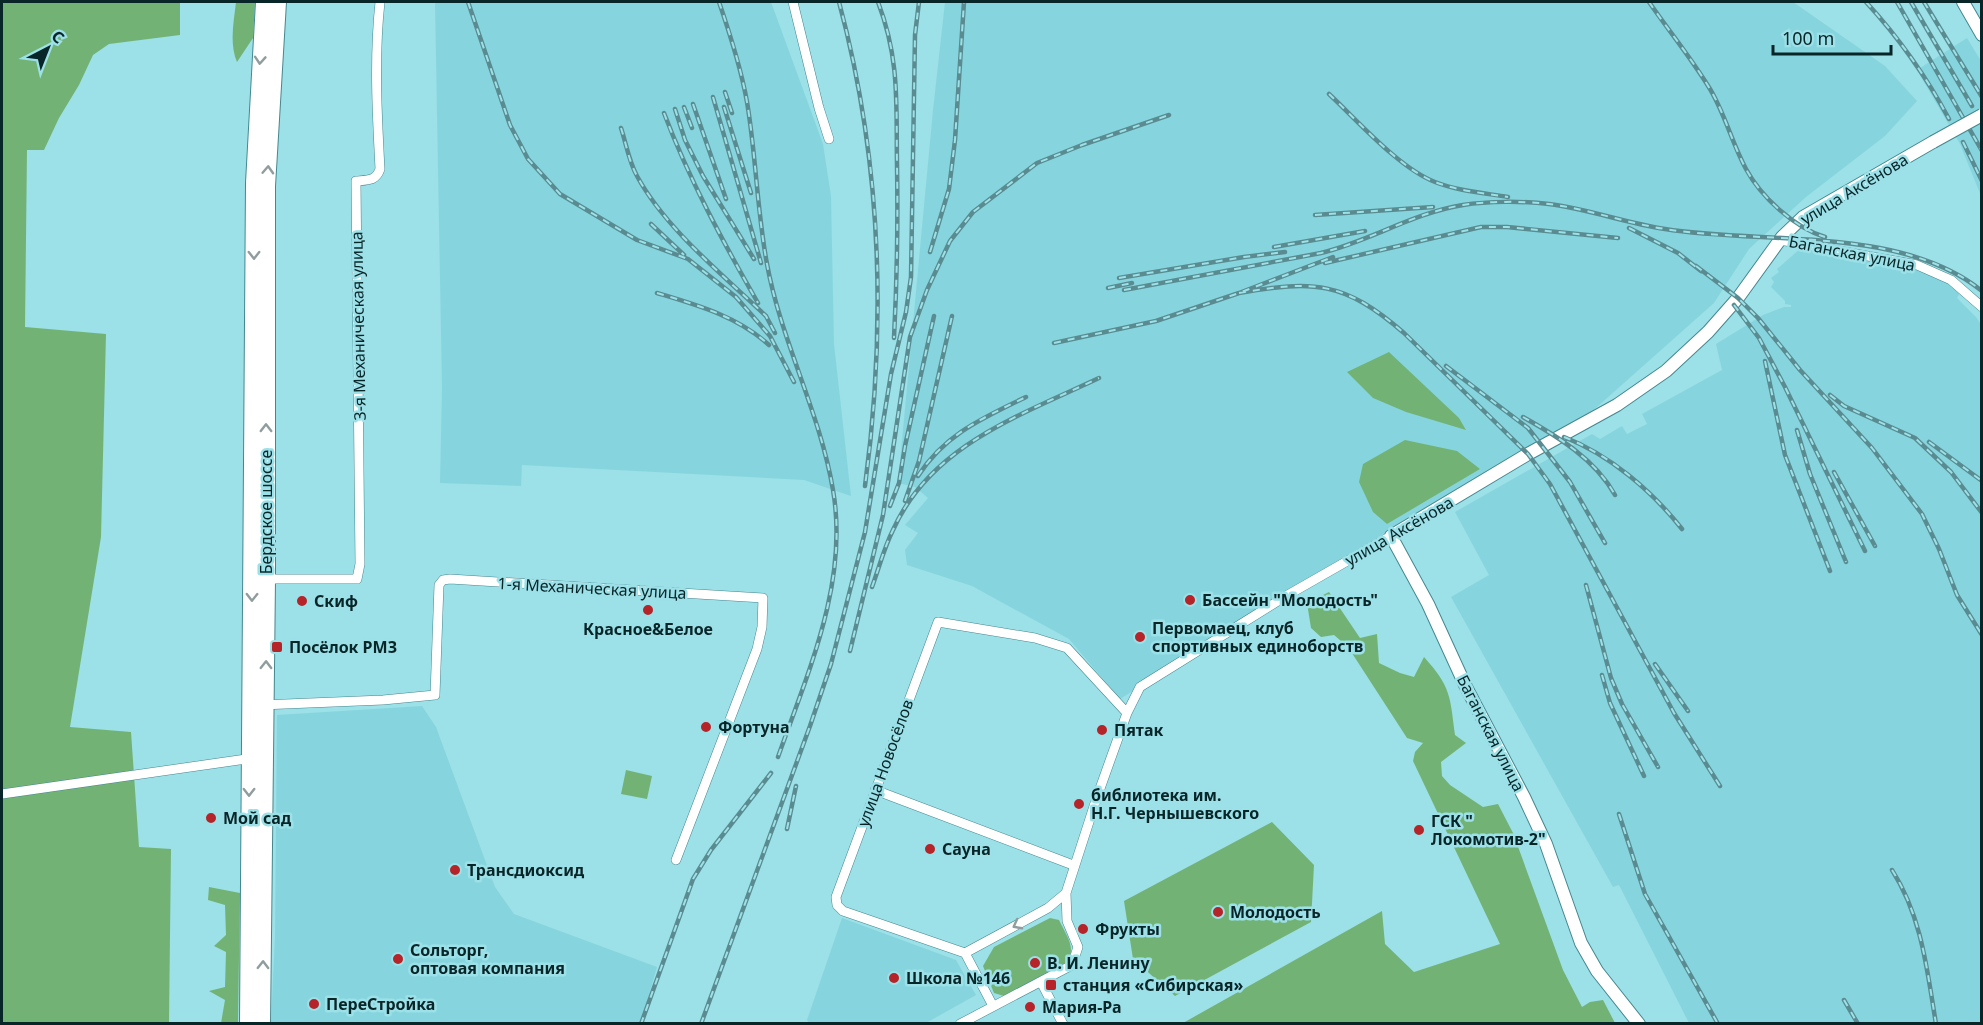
<svg xmlns="http://www.w3.org/2000/svg" width="1983" height="1025" font-family="'Noto Sans',sans-serif">
  <style>
    .built { fill: #86d5de }
    .green { fill: #72b375 }
    .lines { fill: none; stroke-linecap: round; stroke-linejoin: round }
    .street-casing { stroke: #44878f; stroke-width: 10 }
    .secondary-casing { stroke: #44878f; stroke-width: 14 }
    .highway-casing { stroke: #44878f; stroke-width: 18 }
    .street { stroke: #fff; stroke-width: 9 }
    .secondary { stroke: #fff; stroke-width: 12 }
    .highway { stroke: #fff; stroke-width: 16 }
    .rail-casing { stroke: #598b90; stroke-width: 4.5 }
    .rail { stroke: #9ce0e8; stroke-width: 2; stroke-dasharray: 7; stroke-linecap: butt }
    .secondary-bridge-casing { stroke: #44878f; stroke-width: 14; stroke-linecap: butt }
    .secondary-bridge { stroke: #fff; stroke-width: 12 }
    .oneway { stroke: #909d9e }
    .poi-dot { fill: #b52429; stroke: #9ce0e8; stroke-width: 2 }
    .labels { text-anchor: middle; dominant-baseline: central; stroke-width: 5; stroke-linejoin: round; paint-order: stroke }
    .street-label { font-size: 16px; fill: #082528; stroke: #9ce0e8 }
    .poi-label { font-size: 16px; font-weight: bold; fill: #082528; stroke: #9ce0e8; text-anchor: start }
  </style>
  <rect width="100%" height="100%" fill="#9ce0e8"/>
  <path class="built" d="M435,2H771L823,144L831,196L834,344L851,496L804,480L522,465L521,486L440,483L442,388Z
    M945,2H1793L1885,66L1917,101L1885,136L1806,197L1749,249L1714,303L1588,415L1400,524L1120,699L1069,639L972,586L907,565L905,550L918,533L905,525L928,498L915,487L898,483L933,110Z
    M1967,38L1981,61V196L1960,144L1917,70Z
    M1801,248L1910,267L1934,274L1961,291L1957,298L1976,317L1982,326L1981,1023H1689L1619,885L1613,887L1451,597L1489,575L1455,512L1592,434L1600,439L1622,426L1627,434L1647,424L1642,414L1722,370L1716,344L1763,315L1784,307H1791V305L1785,304V301L1771,287L1774,282L1771,278L1779,272L1777,269Z
    M422,706L436,727L495,887L514,914L657,967L641,1023H271L275,937L277,715Z
    M842,918L956,960L976,995L926,1023H809L807,1020Z"/>
  <path class="green" d="M2,2H180V35L109,44L93,55L79,85L59,118L44,150H27L25,327L106,334L101,537L70,727L131,732L139,847L171,849L169,1023L2,1024Z
    M236,2H255L253,38L237,62C229,43 234,21 236,2Z
    M1389,352L1459,418L1466,430L1406,412L1373,398L1347,372Z
    M1405,440L1457,451L1480,469L1387,524L1373,512L1359,482L1363,464Z
    M1329,592L1360,638L1377,634L1379,663L1400,673L1414,677L1424,657C1451,687 1450,696 1455,735L1466,743L1441,762L1442,776L1450,785L1483,807L1498,804L1513,833L1563,970L1582,1007L1590,1002L1603,1000L1615,1023H1183L1382,911L1385,944L1414,972L1500,944L1413,761L1415,752L1423,743L1407,738L1348,647L1334,635L1321,637L1311,628L1307,603Z
    M626,770L652,776L647,799L621,794Z
    M1272,822L1314,865L1311,922L1175,996L1133,959L1124,901Z
    M209,887L240,893L238,1023H221L225,1000L209,991L225,987L226,952L214,946L226,935L225,905L208,900Z
    M1050,918L1059,920C1066,935 1077,948 1067,962L1004,996L994,993L983,966L994,947Z"/>
  <g class="lines">
    <g class="street-casing">
      <path id="street" d="M793,2L819,108L829,139
        M1780,240L1917,265L1951,280L1982,307
        M267,579H357L360,564L356,181C368,180 376,181 380,169C377,114 374,57 380,2
        M261,705L383,700L435,695L439,585L443,580L450,579L763,598L762,627L757,649L676,860
        M875,790L1073,865
        M2,794L253,758
        M965,953L843,911L837,905L836,897L938,622L1035,638L1067,648L1127,713
        M1041,982L1063,1024
        M993,1006L965,953L1048,908L1066,893
        M960,1024L1072,965L1078,947L1067,921L1066,893L1097,797L1127,713L1140,687L1286,596L1391,536"/>
    </g>
    <g class="secondary-casing">
      <path id="secondary" d="M1963,2L1982,35
        M1639,1024L1597,971L1581,943L1546,844L1524,797L1466,687L1428,604L1391,536L1528,454L1617,405L1666,371L1708,332L1738,298L1782,237L1803,217L1933,142"/>
    </g>
    <g class="highway-casing">
      <path id="highway" d="M248,1024L254,183L264,2
        M262,1024L267,579V186L278,2"/>
    </g>
    <use href="#street" class="street"/>
    <use href="#secondary" class="secondary"/>
    <use href="#highway" class="highway"/>
    <g class="rail-casing">
      <path id="rail" d="M468,2L510,125L528,159L560,194L637,240L688,259L736,297L770,336L794,382
        M719,2C730,34 741,68 747,102C756,155 757,211 767,264C781,341 820,412 833,490C849,582 808,672 778,757
        M839,2C882,162 887,322 865,486
        M878,2C900,60 896,103 897,164C898,222 897,280 894,338
        M1649,2C1669,31 1692,59 1710,89C1725,114 1732,143 1746,169C1761,197 1795,228 1825,237
        M1866,2C1899,38 1926,76 1949,119
        M1897,2L1982,151
        M1911,2L1972,106
        M1924,2L1982,97
        M725,92L732,113
        M1329,94C1358,121 1399,168 1435,182C1458,191 1484,193 1508,197
        M713,97L761,263
        M693,104L726,199
        M684,107L692,128
        M724,107L751,193
        M675,109L685,140L703,176L754,259
        M664,113C689,179 723,242 758,303
        M621,128C626,143 629,162 637,176C665,228 723,275 766,316L775,333
        M1963,142L1982,181
        M1315,215L1433,207
        M651,224L684,255
        M1629,228L1678,253L1701,271
        M1274,247L1365,231
        M930,252L949,189L955,140L964,2
        M1325,263L1481,227H1507L1618,238
        M1696,266L1738,298L1758,318L1800,370L1872,448L1922,514L1939,549L1957,595L1982,635
        M1119,278L1244,257L1285,252
        M1108,288L1132,283
        M1124,290L1321,253C1370,241 1413,213 1463,205C1488,201 1524,201 1549,204C1588,209 1626,223 1665,229C1763,245 1900,225 1982,291
        M657,293C697,305 737,316 769,345
        M1239,293C1314,280 1344,281 1404,333L1528,454L1550,484L1674,713L1720,786
        M1734,305L1759,338L1785,387L1865,551
        M1054,343L1156,321L1239,293L1333,257
        M1765,361L1785,455L1830,571
        M1446,366L1528,428L1570,482L1605,543
        M1830,395L1844,406L1915,438L1951,472L1982,513
        M1523,417C1557,436 1595,459 1615,495
        M1797,430L1810,474L1846,562
        M1564,437C1610,455 1652,491 1682,529
        M1929,442L1982,481
        M1834,472L1875,546
        M918,476C945,434 983,418 1026,397
        M905,501L919,461L952,316
        M890,506L899,483L905,446L934,316
        M1586,585L1611,678L1622,704L1658,767
        M872,587C879,568 884,548 893,530C931,445 1021,415 1099,378
        M850,651L883,515L910,337L927,290L950,241L973,212L1037,163L1082,145L1169,115
        M1655,664L1688,711
        M1602,675L1610,703L1644,776
        M1619,814L1645,894L1718,1024
        M787,829L796,786
        M1892,870C1922,917 1927,970 1936,1024
        M1844,1000L1858,1024
        M641,1024L693,879L711,850L771,773
        M701,1024L810,726L831,664L865,532L891,374L906,312L911,277L915,35L919,2"/>
    </g>
    <use href="#rail" class="rail"/>
    <g class="secondary-bridge-casing">
      <path id="secondary-bridge" d="M1933,142L1982,115"/>
    </g>
    <use href="#secondary-bridge" class="secondary-bridge"/>
  </g>
  <defs><path id="oneway-chevron" d="M-2-3.5L2.5 0L-2 3.5" fill="none" stroke-width="1.6" stroke-linecap="round" stroke-linejoin="round" transform="scale(1.5)"/></defs>
  <g class="oneway">
    <use href="#oneway-chevron" transform="translate(260 60) rotate(94)"/>
    <use href="#oneway-chevron" transform="translate(268 170) rotate(-87)"/>
    <use href="#oneway-chevron" transform="translate(254 255) rotate(90)"/>
    <use href="#oneway-chevron" transform="translate(266 428) rotate(-90)"/>
    <use href="#oneway-chevron" transform="translate(252 597) rotate(91)"/>
    <use href="#oneway-chevron" transform="translate(266 665) rotate(-89)"/>
    <use href="#oneway-chevron" transform="translate(249 792) rotate(90)"/>
    <use href="#oneway-chevron" transform="translate(1017 925) rotate(152)"/>
    <use href="#oneway-chevron" transform="translate(263 965) rotate(-89)"/>
  </g>
  <g class="poi-dot">
    <circle cx="1190" cy="600" r="6"/>
    <circle cx="302" cy="601" r="6"/>
    <circle cx="648" cy="610" r="6"/>
    <circle cx="1140" cy="637" r="6"/>
    <rect x="271" y="641" width="12" height="12" rx="3"/>
    <circle cx="706" cy="727" r="6"/>
    <circle cx="1102" cy="730" r="6"/>
    <circle cx="1079" cy="804" r="6"/>
    <circle cx="211" cy="818" r="6"/>
    <circle cx="1419" cy="830" r="6"/>
    <circle cx="930" cy="849" r="6"/>
    <circle cx="455" cy="870" r="6"/>
    <circle cx="1218" cy="912" r="6"/>
    <circle cx="1083" cy="929" r="6"/>
    <circle cx="398" cy="959" r="6"/>
    <circle cx="1035" cy="963" r="6"/>
    <circle cx="894" cy="978" r="6"/>
    <rect x="1045" y="979" width="12" height="12" rx="3"/>
    <circle cx="314" cy="1004" r="6"/>
    <circle cx="1030" cy="1007" r="6"/>
  </g>
  <g class="labels">
    <g class="street-label">
      <text transform="translate(1854 189) rotate(-31)">улица Аксёнова</text>
      <text transform="translate(1852 253) rotate(11)">Баганская улица</text>
      <text transform="translate(358 326) rotate(-91)">3-я Механическая улица</text>
      <text transform="translate(266 512) rotate(-90)">Бердское шоссе</text>
      <text transform="translate(1399 531) rotate(-30)">улица Аксёнова</text>
      <text transform="translate(592 588) rotate(3)">1-я Механическая улица</text>
      <text transform="translate(1491 733) rotate(63)">Баганская улица</text>
      <text transform="translate(885 763) rotate(-70)">улица Новосёлов</text>
    </g>
    <g class="poi-label">
      <text x="1202" y="600">Бассейн "Молодость"</text>
      <text x="314" y="601">Скиф</text>
      <text x="1152" y="628">Первомаец, клуб<tspan x="1152" dy="18">спортивных единоборств</tspan></text>
      <text x="648" y="629" text-anchor="middle">Красное&amp;Белое</text>
      <text x="289" y="647">Посёлок РМЗ</text>
      <text x="718" y="727">Фортуна</text>
      <text x="1114" y="730">Пятак</text>
      <text x="1091" y="795">библиотека им.<tspan x="1091" dy="18">Н.Г. Чернышевского</tspan></text>
      <text x="223" y="818">Мой сад</text>
      <text x="1431" y="821">ГСК "<tspan x="1431" dy="18">Локомотив-2"</tspan></text>
      <text x="942" y="849">Сауна</text>
      <text x="467" y="870">Трансдиоксид</text>
      <text x="1230" y="912">Молодость</text>
      <text x="1095" y="929">Фрукты</text>
      <text x="410" y="950">Сольторг,<tspan x="410" dy="18">оптовая компания</tspan></text>
      <text x="1047" y="963">В. И. Ленину</text>
      <text x="906" y="978">Школа №146</text>
      <text x="1063" y="985">станция «Сибирская»</text>
      <text x="326" y="1004">ПереСтройка</text>
      <text x="1042" y="1007">Мария-Ра</text>
    </g>
  </g>
  <rect width="1983" height="1025" fill="none" stroke="#082528" stroke-width="6"/>
  <g transform="translate(48 48) rotate(42)" stroke="#9ce0e8" stroke-width="4.5" paint-order="stroke">
  <path d="M0-4.5L10 22L0 15L-10 22Z" fill="#082528"/>
  <text y="-9" font-size="16" font-weight="bold" text-anchor="middle" fill="#082528">С</text>
  </g>
  <path d="M1773 45v9h118v-9" fill="none" stroke="#082528" stroke-width="3"/>
  <text x="1782" y="45" font-size="18" fill="#082528" stroke="#9ce0e8" stroke-width="4.5" paint-order="stroke">100 m</text>
</svg>
